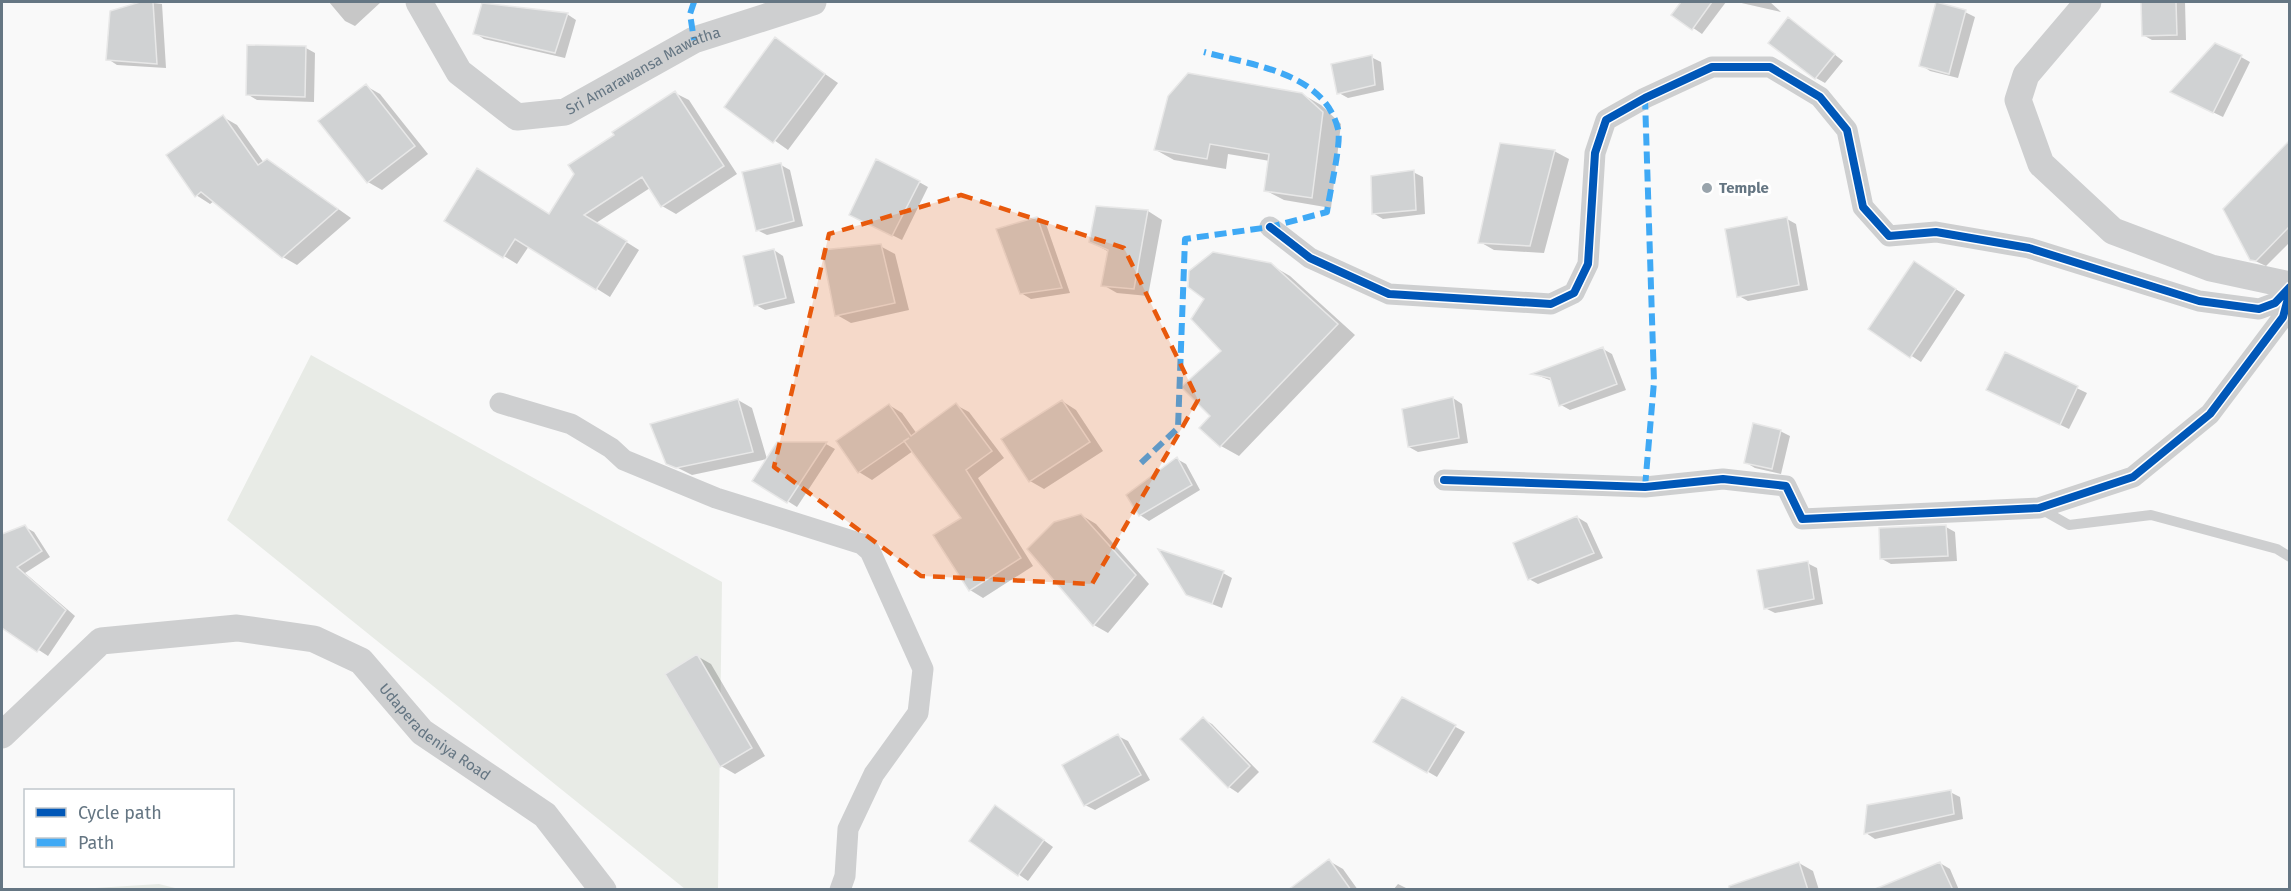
<svg xmlns="http://www.w3.org/2000/svg" width="2291" height="891" font-family="'Fira Sans',sans-serif">
  <style>
    .green { fill: #e8ebe6 }
    .shadow { fill: #0003 }
    .building { fill: #d0d2d3; stroke: #e8e8e8; stroke-width: 1.5 }
    .lines { fill: none; stroke-linecap: round; stroke-linejoin: round }
    .service { stroke: #cecfd0; stroke-width: 10 }
    .minor { stroke: #cecfd0; stroke-width: 21 }
    .tertiary { stroke: #cecfd0; stroke-width: 27 }
    .quiet { stroke: #3fa9f5; stroke-width: 6; stroke-dasharray: 12 6; stroke-linecap: butt }
    .cycleway-casing { stroke: #fff; stroke-width: 11 }
    .cycleway { stroke: #0057b8; stroke-width: 8 }
    .marked { fill: #e8590c; fill-opacity: 0.2; stroke: #e8590c; stroke-width: 4.5; stroke-dasharray: 12 8; stroke-linejoin: round }
    .poi-dot { fill: #99a4ac; stroke: #fff; stroke-width: 2 }
    .labels { text-anchor: middle; dominant-baseline: central; stroke-width: 6; stroke-linejoin: round; paint-order: stroke }
    .street-label { font-size: 15px; fill: #657683; stroke: #fff }
    .poi-label { font-size: 15px; font-weight: bold; fill: #657683; stroke: #fff; text-anchor: start }
  </style>
  <rect width="100%" height="100%" fill="#f9f9f9"/>
  <path class="green" d="M311,355L722,582L718,889H685L227,520Z
    M159,884L179,889H94L95,888Z"/>
  <path class="shadow" d="M144,2L162,4L166,68L117,65L108,59L112,12Z
    M329,2H381L355,26L345,21Z
    M1683,2H1726L1702,34L1673,14Z
    M1737,2H1770L1781,12Z
    M2143,2H2185L2186,40H2152L2143,35Z
    M1965,12L1975,17L1958,78L1930,71L1921,65Z
    M567,14L576,20L565,58L484,39L475,33Z
    M1789,19L1843,61L1825,83L1816,78Z
    M775,39L838,83L788,150L726,106Z
    M306,48L315,53L314,102L257,100L247,94Z
    M1371,57L1381,62L1384,90L1348,98L1339,93Z
    M2241,57L2250,62L2223,117L2181,97Z
    M366,86L380,94L428,154L382,190L368,182Z
    M675,93L689,100L737,174L676,214L662,206L650,188L596,223L639,250L610,297L529,246L517,264L446,220L550,215Z
    M1302,94L1321,105L1341,124L1331,208L1284,200L1265,190L1270,161L1228,154L1226,169L1174,160L1156,150Z
    M223,117L237,125L264,163L267,161L282,169L351,218L297,265L283,257L214,201L210,204L196,195Z
    M2284,149L2290,152V242L2266,266L2251,259Z
    M1554,151L1569,159L1544,253L1494,250L1480,242Z
    M781,165L790,170L803,226L767,235L757,230Z
    M1413,172L1423,177L1425,214L1383,219L1373,213Z
    M919,182L928,187L902,240L860,219Z
    M1148,211L1162,220L1148,296L1117,293L1103,285L1109,252L1091,242Z
    M1037,219L1046,224L1070,293L1031,299L1021,293Z
    M1787,219L1796,224L1808,290L1748,301L1739,296Z
    M880,246L895,254L909,310L851,323L837,315Z
    M774,250L783,256L795,303L765,310L756,305Z
    M1271,265L1290,276L1355,335L1239,456L1221,446L1212,416L1223,351Z
    M1923,268L1965,295L1921,362L1870,329Z
    M1603,349L1612,354L1626,390L1570,410L1561,405L1552,381L1534,374Z
    M2005,354L2087,393L2069,429L1998,395Z
    M1453,398L1462,404L1468,443L1418,452L1409,447Z
    M738,400L752,408L767,459L692,475L668,463Z
    M1062,401L1076,410L1103,451L1044,489L1030,481Z
    M889,405L902,413L917,434L956,405L969,412L1004,458L978,478L1033,566L983,598L970,590L963,518L913,451L872,480L859,472Z
    M1780,431L1790,436L1781,474L1755,468L1745,462Z
    M778,443L826,444L835,449L797,507L754,480Z
    M1177,459L1186,464L1200,490L1149,521L1140,515Z
    M1081,515L1096,524L1149,584L1108,633L1094,625L1029,549Z
    M1577,517L1587,523L1603,558L1538,584L1529,579Z
    M25,527L34,532L50,557L25,573L75,616L48,656L2,626V535Z
    M1946,527L1955,532L1957,561L1891,564L1882,559Z
    M1807,563L1817,568L1823,604L1775,613L1765,608Z
    M1223,573L1232,578L1222,608L1187,594Z
    M697,656L711,664L765,756L735,774L721,766Z
    M1403,699L1465,732L1437,777L1375,741Z
    M1203,719L1212,724L1259,772L1238,793L1229,787Z
    M1118,736L1128,741L1150,780L1095,810L1085,805Z
    M1950,792L1960,797L1963,819L1875,839L1866,833Z
    M1005,812L1053,847L1028,881L971,841Z
    M1329,861L1343,869L1358,890H1290Z
    M1799,863L1813,871L1819,890H1724Z
    M1940,863L1950,869L1959,890H1883Z
    M1398,884L1408,889V890H1393Z"/>
  <path class="building" d="M140,2H153L157,64L106,60L110,11Z
    M1681,2H1712L1692,30L1671,15Z
    M1936,2L1966,10L1949,74L1919,66Z
    M2141,2H2176L2177,35L2142,36Z
    M482,3L568,13L555,53L473,34Z
    M1788,17L1835,54L1815,79L1768,43Z
    M775,37L825,74L773,143L724,107Z
    M2215,43L2242,55L2213,113L2170,92Z
    M247,45L306,46L305,97L246,95Z
    M1372,55L1375,85L1337,94L1331,64Z
    M1188,73L1302,93L1323,112L1312,198L1264,191L1269,154L1210,144L1207,159L1154,150L1168,96Z
    M366,84L415,146L367,183L318,121Z
    M675,91L724,166L661,207L642,177L584,215L627,241L596,290L515,239L503,258L444,221L477,168L549,214L574,174L568,165L614,135L612,132Z
    M223,115L258,165L267,159L338,209L282,258L201,192L195,197L166,155Z
    M2289,141V227L2256,261L2250,260L2223,209Z
    M1500,143L1555,150L1530,246L1478,243Z
    M876,159L920,181L892,236L849,215Z
    M781,163L794,221L756,231L742,172Z
    M1414,170L1416,210L1372,214L1371,176Z
    M1096,206L1148,210L1134,289L1101,286L1108,250L1089,242Z
    M1037,217L1062,288L1020,294L996,229Z
    M1787,217L1799,285L1737,297L1725,229Z
    M881,244L895,303L835,316L822,250Z
    M774,249L786,298L754,306L743,256Z
    M1213,252L1271,263L1338,324L1220,447L1199,428L1210,416L1181,387L1221,351L1191,319L1204,299L1188,287L1189,271Z
    M1914,261L1956,289L1910,358L1868,329Z
    M1603,347L1617,384L1559,406L1550,378L1531,374Z
    M2005,352L2078,386L2060,425L1986,390Z
    M1453,397L1459,438L1408,447L1402,409Z
    M738,399L753,452L676,468L666,464L650,424Z
    M1062,400L1090,442L1029,482L1001,439Z
    M956,403L992,451L966,470L1021,558L969,591L933,535L961,518L904,441L909,438L858,473L836,441L889,404L911,436Z
    M1753,423L1781,430L1772,469L1744,463Z
    M777,442H827L787,503L752,481Z
    M1177,457L1192,485L1139,516L1126,495Z
    M1081,514L1136,575L1093,626L1027,549L1054,522Z
    M1577,516L1594,553L1528,580L1513,543Z
    M25,525L42,551L17,567L66,610L37,652L2,628V534Z
    M1946,525L1948,556L1880,559L1879,528Z
    M1158,549L1224,571L1212,604L1186,595Z
    M1808,561L1814,599L1764,609L1757,570Z
    M697,654L752,748L720,767L665,674Z
    M1402,697L1456,725L1427,773L1373,742Z
    M1203,717L1250,766L1228,788L1180,739Z
    M1118,734L1141,775L1084,806L1062,765Z
    M1951,790L1954,814L1864,834L1867,805Z
    M995,805L1044,840L1018,876L969,841Z
    M1329,859L1351,890H1288Z
    M1799,862L1808,890H1729V886Z
    M1940,862L1953,890H1875V889Z"/>
  <g class="lines">
    <path class="service" d="M2039,508L2069,525L2151,515L2277,549L2290,557"/>
    <path class="minor" d="M1270,227L1310,258L1389,294L1551,304L1574,293L1588,264L1595,153L1606,120L1645,98L1712,67H1770L1820,97L1847,130L1863,207L1889,236L1936,232L2029,248L2199,301L2259,309L2275,303L2290,287
      M500,403L571,424L611,448L624,460L716,498L862,544L870,551L923,669L918,713L874,774L848,829L845,876L840,890
      M1444,480L1645,487L1723,479L1786,486L1802,519L2039,508L2133,477L2210,414L2283,317L2290,291"/>
    <g class="tertiary">
      <path id="s1" d="M419,2L459,72L517,117L565,112L694,40L813,2"/>
      <path d="M2088,2L2026,75L2018,100L2041,164L2113,231L2211,268L2290,285"/>
      <path id="s2" d="M2,735L101,641L237,628L314,639L361,661L422,732L545,815L603,890"/>
    </g>
    <path class="quiet" d="M694,2L690,14L694,40
      M1141,463L1178,428L1185,239L1270,227L1327,212C1329,195 1342,142 1338,129C1324,72 1251,65 1204,52
      M1645,487L1654,382L1645,98"/>
    <g class="cycleway-casing">
      <path id="cycleway" d="M1270,227L1310,258L1389,294L1551,304L1574,293L1588,264L1595,153L1606,120L1645,98L1712,67H1770L1820,97L1847,130L1863,207L1889,236L1936,232L2029,248L2199,301L2259,309L2275,303L2290,287
        M1444,480L1645,487L1723,479L1786,486L1802,519L2039,508L2133,477L2210,414L2283,317L2290,291"/>
    </g>
    <use href="#cycleway" class="cycleway"/>
  </g>
  <path class="marked" d="M961,195L1124,248L1198,400L1092,584L921,576L774,467L829,234Z"/>
  <circle class="poi-dot" cx="1707" cy="188" r="6"/>
  <g class="labels">
    <g class="street-label">
      <text stroke="none"><textPath href="#s1" startOffset="291">Sri Amarawansa Mawatha</textPath></text>
      <text stroke="none"><textPath href="#s2" startOffset="506">Udaperadeniya Road</textPath></text>
    </g>
    <g class="poi-label">
      <text x="1719" y="188">Temple</text>
    </g>
  </g>
  <rect width="2291" height="891" fill="none" stroke="#657683" stroke-width="6"/>
  <rect x="24" y="789" width="210" height="78" fill="#ffffff" stroke="#c1c8cd" stroke-width="1.5"/>
  <rect x="36" y="808" width="30" height="9" fill="#0057b8" stroke="#c1c8cd" stroke-width="1.5"/>
  <text x="78" y="819" font-size="18" fill="#657683">Cycle path</text>
  <rect x="36" y="838" width="30" height="9" fill="#3fa9f5" stroke="#c1c8cd" stroke-width="1.5"/>
  <text x="78" y="849" font-size="18" fill="#657683">Path</text>
</svg>
